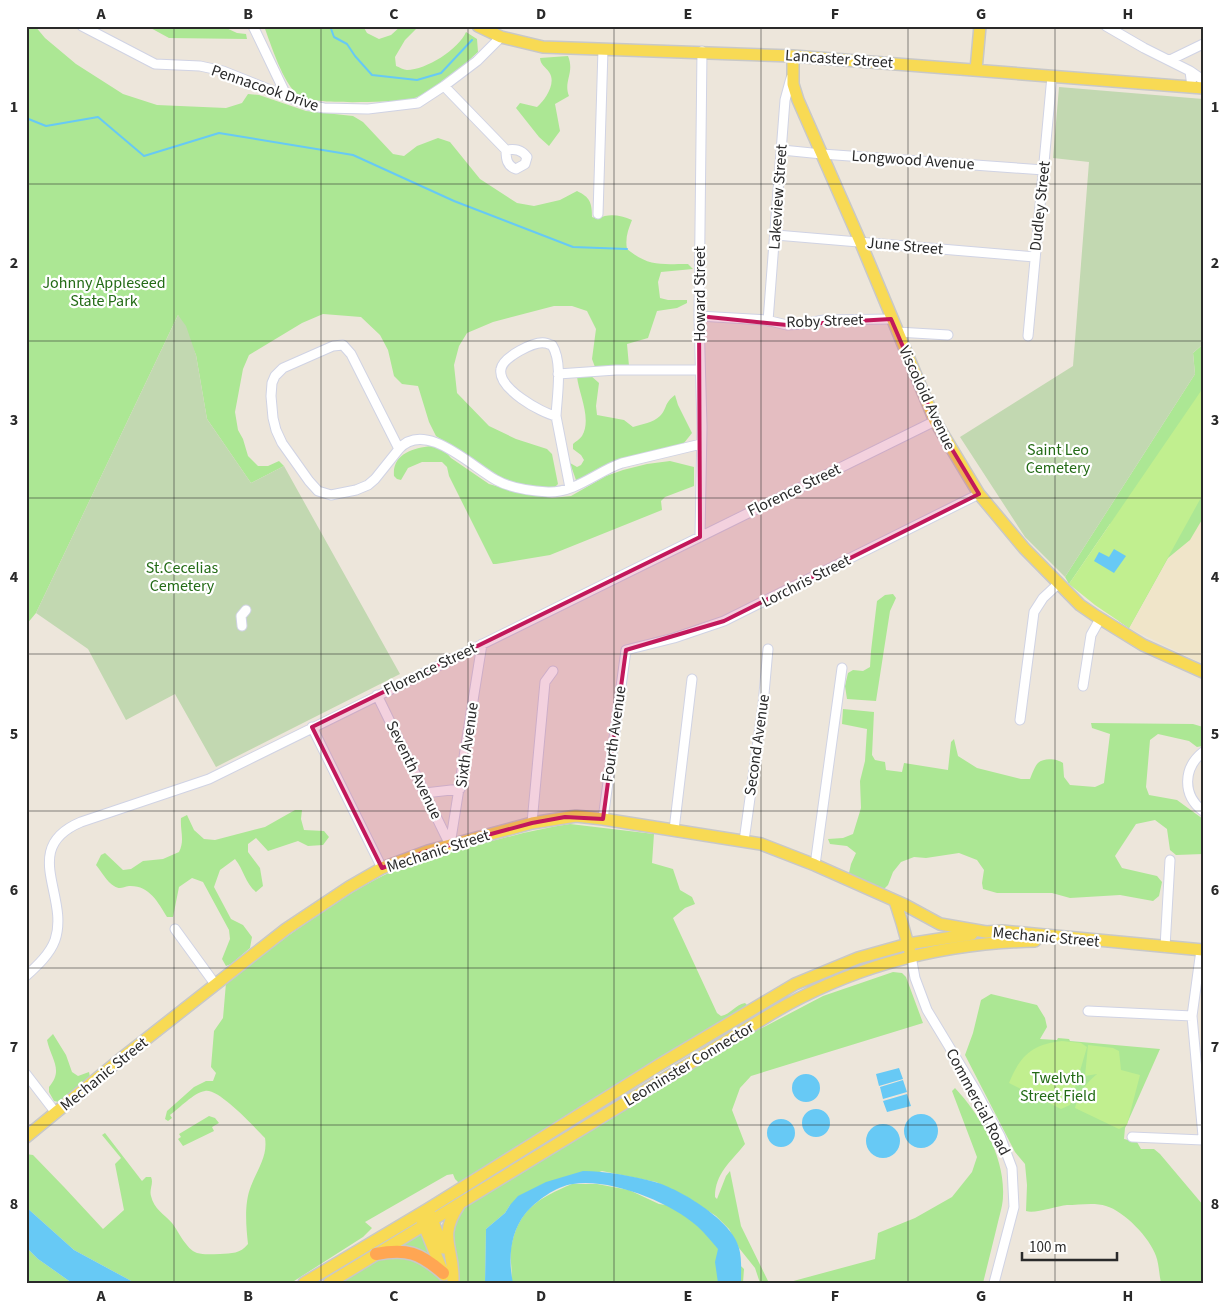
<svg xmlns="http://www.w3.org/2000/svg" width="1229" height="1309" font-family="'Source Sans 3',sans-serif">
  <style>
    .education { fill: #f0e5c9 }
    .green { fill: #ace794 }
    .cemetery { fill: #c2d8b1 }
    .pitch { fill: #c1ef8f }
    .water { fill: #67c9f5 }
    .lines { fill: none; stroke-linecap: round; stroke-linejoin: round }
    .stream { stroke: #67c9f5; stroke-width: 2 }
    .minor-casing { stroke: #d0d3e4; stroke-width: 11 }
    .major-casing { stroke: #c8c8c8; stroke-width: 14 }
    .highway-casing { stroke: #c8c8c8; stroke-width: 15 }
    .minor { stroke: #fff; stroke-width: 9 }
    .major { stroke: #f8da54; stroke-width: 11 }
    .highway { stroke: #ffa653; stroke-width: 12 }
    .marked { fill: #c2185b; fill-opacity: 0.2; stroke: #c2185b; stroke-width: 4; stroke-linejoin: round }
    .grid { fill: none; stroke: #2a2a2a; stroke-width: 1; stroke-opacity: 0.55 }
    .labels { text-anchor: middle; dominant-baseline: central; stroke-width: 4.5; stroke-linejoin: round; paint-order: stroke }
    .street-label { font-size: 16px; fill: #2a2a2a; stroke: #fff }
    .park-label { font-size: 16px; fill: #236b16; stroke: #fff }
    .neatline { fill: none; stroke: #2a2a2a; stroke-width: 2 }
    .grid-label { font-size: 16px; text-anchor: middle; font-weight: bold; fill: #2a2a2a }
  </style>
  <rect width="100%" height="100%" fill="#ede6db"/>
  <path class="education" d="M1203,494V664L1129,628Z"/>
  <path class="green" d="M26,26H35L45,38L76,64L123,94L157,105L226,108L242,103L248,94L259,95L306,111L353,116L363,122L393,154L404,156L417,146L438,138L450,142L480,179L517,203L534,206L560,200L577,191C590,197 592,203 592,217L598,219C608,213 620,215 632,220C628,230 625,238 627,249C649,267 661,264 688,264L693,269L661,272L658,282L660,298L668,300H687V303L677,308L657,311L648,338L627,344L629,366L595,367L592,359L596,329L587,311L572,306H554L493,322L467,333L459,346L454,365L457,393L489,426L516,439L547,449L552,454L558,484L554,488L548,489L515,484L500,478L436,436L429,422L418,386L402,384L394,376L388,350L380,335L361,317L323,314L302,323L249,355L243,369L235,412L238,430L243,439L248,456L258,466H268L279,461L284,466L251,483L207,419L196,355L178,315L36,613L26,625Z
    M147,26H222L237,33L246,34L247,39L169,38Z
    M264,26H363L367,33L379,39L391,35L401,26H419L405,40L395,57L396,66C399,67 404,70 407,70C426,70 459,49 466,32L477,39L478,52C457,71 434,94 405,101C384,101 312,106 298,95C283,83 271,45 264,26Z
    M568,56C575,73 563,81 569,96L555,104L560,131L549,146L539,137L516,108L520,103L537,107C545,100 557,83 549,72C545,66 541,66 540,58Z
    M1201,346L1203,347V518L1190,540L1168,558L1129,628L1119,621L1110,524L1069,584L1065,577L1195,374L1193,353Z
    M590,375L599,383L596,406L597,415L624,420L633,427C642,424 653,423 660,416C667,409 664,403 675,395L678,405L692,433L684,443L617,461L579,481L576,480L570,463L577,467L581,465L584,460L581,455L573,449V444C575,442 580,439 582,436C592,419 579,394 577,377Z
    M431,446L442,448L451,458L489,484L510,490L552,498L571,496L606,476L623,470L647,464L670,461L694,467V486L665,497L661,501L662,510L550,555L496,564H493L449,476L447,467L442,462H422L408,468L401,480L397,479L394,476C392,454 413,448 431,446Z
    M893,594L896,598L890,611L876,701L847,699L845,686L848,673L853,670L863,671L870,667L871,651L877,601L885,595Z
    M843,709L874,712L872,755L875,760L885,762L886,770L902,772L904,763L948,770L951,742L954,739L958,756L977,768L1021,779H1030C1032,774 1035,766 1038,763C1044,757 1058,759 1063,763L1064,777L1070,785L1095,787L1104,783L1110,734L1092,728L1091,723L1193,724L1203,727L1202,746L1197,747L1189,741L1158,734L1150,740L1146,787L1149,795L1177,800L1203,819V854L1176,855L1170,850L1167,829L1155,820L1136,824L1115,856L1122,868L1157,876L1162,882L1159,896L1153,901L1120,895L1070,898L1052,893H997L983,889L982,883L984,870L977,860L959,853L926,858L914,857L901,862L893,872L888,885L884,889L852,877L849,873L851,864L856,853L847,846L830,844L828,839L843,838L853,834L861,808L860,781L865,761L867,729L842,724Z
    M295,810H302L301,819L304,830L324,831L329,837L323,845L308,846L298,841L268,851L256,838L248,844V852L260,868L263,886L256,892C245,883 244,870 235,859L220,870L214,887L231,919L243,925L252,937L250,948L231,964L226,966L222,959L230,939L229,930L203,882L192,878L179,887L173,917H167C158,902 149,885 129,886C123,887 120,890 114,886C107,882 101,871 96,865L101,855L105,853L123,870L131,869L143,861L163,859L179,852C185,840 180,831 181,818L187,815L194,830L204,839L215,840L265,827Z
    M570,824L654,834L652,863L673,869L680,890L692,897L695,904L685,908L673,918L717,1013L721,1016C731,1014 735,1005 745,1003L748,1006L459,1183L455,1179L453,1174L447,1175L365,1222L372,1228L363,1237L291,1283H135L74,1250L26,1207V1154L33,1155L64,1187L103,1229L124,1210L115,1164L121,1158L102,1135L105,1133L142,1181L146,1177H151C154,1183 149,1189 151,1196C154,1209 164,1214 172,1223C179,1232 186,1249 197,1253C204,1255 212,1254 220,1254C232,1253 240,1254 248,1244C246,1226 244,1203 251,1186C257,1170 268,1156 265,1138C255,1128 219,1088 205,1091C193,1093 180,1108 170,1115L172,1118L168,1121L165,1119L167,1111L194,1087L206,1081H213L216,1073L211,1067L214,1031L223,1018L226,983C281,941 341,893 404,866C425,857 448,853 470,847C503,838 536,829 570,824Z
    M893,972L902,973L906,977L923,1023L751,1076L740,1088L732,1110L745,1144C731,1162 715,1173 715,1197L717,1199L726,1176L730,1171L741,1226L769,1283H760L755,1268L739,1248L729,1229L716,1216L687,1197L656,1182L602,1171L510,1205L505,1213L486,1229L485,1283H459C454,1261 446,1246 455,1225C458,1216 461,1211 468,1205L752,1032L764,1027L823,996Z
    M991,994L1037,1005L1045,1018L1047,1027L1040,1039L1057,1040L1058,1038L1069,1039L1070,1041L1160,1049L1125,1128L1124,1139L1137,1142L1141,1149H1154L1160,1154L1203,1205V1283H1161C1159,1274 1159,1264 1156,1256C1150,1238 1124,1211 1106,1206C1095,1202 1078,1205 1067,1205C1056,1206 1035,1214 1026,1211L1027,1185L1025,1164L1015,1152L965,1055L973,1033L981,1000Z
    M53,1034L66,1055L72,1072L78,1076L89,1072L90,1077L64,1101L59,1102L54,1101L49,1092V1087C64,1070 51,1059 47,1040Z
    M955,1088C981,1116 1005,1157 1003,1196C1003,1204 1000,1214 998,1222C993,1243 988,1263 983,1283H786L875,1259L878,1233L915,1218L952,1197L972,1172L977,1157L952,1091Z
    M209,1116L215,1118L219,1123L212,1127L214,1131L183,1146L178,1139L181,1137L179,1134Z
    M572,1184H597L629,1190L659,1204L679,1207L744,1269L743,1283H510C514,1272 509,1259 511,1248C518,1209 539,1198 572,1184Z
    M421,1233L435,1261L399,1246Z
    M26,1247L38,1259L72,1283H26Z
    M389,1257L415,1258L438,1276L441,1283H339L377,1261Z"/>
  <path class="cemetery" d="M1059,87L1203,99V344L1193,353L1195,374L1065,577L1025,537L960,437L1073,366L1089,162L1053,158Z
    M178,315L186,326L196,355L207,419L251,483L284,466L400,674L216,767L175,694L126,720L88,649L36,613Z"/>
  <path class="pitch" d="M1203,388V494L1129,628L1095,605L1069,584Z
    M1062,1041L1081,1043L1087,1047L1070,1105L1061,1109L1009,1083C1020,1056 1032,1044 1062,1041Z
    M1088,1045L1113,1048L1119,1051L1121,1070L1140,1075L1127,1125L1119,1129L1075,1108C1079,1093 1086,1083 1097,1074L1085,1076Z"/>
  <path class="water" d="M1114,549L1126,556L1114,573L1094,561L1099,552L1109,557Z
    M899,1068L903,1079L879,1086L876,1074Z
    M792 1088a14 14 0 1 1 28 0a14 14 0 1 1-28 0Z
    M903,1080L907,1092L883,1099L880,1087Z
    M907,1094L911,1106L887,1112L883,1101Z
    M802 1123a14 14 0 1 1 28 0a14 14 0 1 1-28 0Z
    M904 1131a17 17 0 1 1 34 0a17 17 0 1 1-34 0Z
    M767 1133a14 14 0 1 1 28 0a14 14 0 1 1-28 0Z
    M866 1141a17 17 0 1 1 34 0a17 17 0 1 1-34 0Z
    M583,1171C607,1171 632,1176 655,1182C680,1189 733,1221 739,1248C742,1259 741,1272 741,1283H718L715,1262L718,1249C711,1241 705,1233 697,1226C670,1202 610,1178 573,1184C556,1186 536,1201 525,1214C510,1233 508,1260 513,1283H485L486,1229L505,1213L510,1205L518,1196L546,1182Z
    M26,1207L74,1250L135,1283H72L38,1259L26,1247Z"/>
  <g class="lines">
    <path class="stream" d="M330,26L334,37L347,44L355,56L372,75L417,80L441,73L472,40
      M26,118L46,126L98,117L144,156L219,133L353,155L454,201L573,247L627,249"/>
    <g class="minor-casing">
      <path id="minor" d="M82,26L155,64L200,66L223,71L308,105L324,108L368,109L418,103L444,86L477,61L501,37
        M253,26L287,97
        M1106,26L1144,48L1190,71L1192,87
        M1170,60L1203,44
        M1190,71L1203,80
        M444,86L506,150C506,159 507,166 516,169L525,164L527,157C521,149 515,149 506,150
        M782,150L822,154L1044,170
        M598,214L603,49
        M776,235L1035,257
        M699,316L766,320L787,325L803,324L824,320L891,319
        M768,321L785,100L791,78
        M897,332L948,335
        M1028,336L1052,76
        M558,374L616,370H700
        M556,416C557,396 563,362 552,345C551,345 546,343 545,343C534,341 503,357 501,369C497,388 541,413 556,416L570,488
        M399,449L375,479L368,485L356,490L331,495L318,491L309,481L282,443L276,430L273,418L271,396L272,383L275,376L283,368L333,346L343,345L351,354L399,449C425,419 472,467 496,480C510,488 532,491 548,492C575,493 598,471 622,463L701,444
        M700,537L702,427L699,316L702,51
        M242,626L241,616L246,610
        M1083,686L1091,635L1100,619
        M377,695L450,845
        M1020,720L1034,612L1043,598L1058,584
        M312,727L382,868
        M1203,752C1183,768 1182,795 1203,811
        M425,793L460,789
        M603,819L626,650L674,638L724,621L979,494
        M532,823L545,682L553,671
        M674,830L692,679
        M744,841L763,705L768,649
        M450,845L482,644
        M815,865L842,668
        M175,929L215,984
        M1165,947L1170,860
        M1201,950L1192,1016L1203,1136
        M911,956L915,978L927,1010L976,1091L1000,1136L1012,1168L1014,1207L994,1283
        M26,976C37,966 50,954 55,940C70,896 19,848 81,822L209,779L935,421
        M1088,1011L1192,1016
        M26,1074L56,1113
        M1132,1137L1203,1140"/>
    </g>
    <g class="major-casing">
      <path id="major" d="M478,26L501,37L543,47L793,56L1203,88
        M793,56V84L798,100L860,241L935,421L979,494L1024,548L1080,605L1096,616L1143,645L1203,672
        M976,70L980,26
        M895,901L902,923L910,952
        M26,1137L122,1058L286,929L349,887L382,868L428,851L532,823L576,816L603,819L761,844L815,865L905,905L940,924L986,932L1002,931L1203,950
        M430,1214L443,1248
        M421,1218L444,1275
        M453,1280C454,1247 437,1238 459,1205
        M304,1283L428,1209L659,1065L795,984L858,958L908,944L972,934
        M329,1283L771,1014C852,966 941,943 1035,941"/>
    </g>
    <g class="highway-casing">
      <path id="highway" d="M376,1254C407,1248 420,1253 443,1273"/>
    </g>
    <use href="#minor" class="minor"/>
    <use href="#major" class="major"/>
    <use href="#highway" class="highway"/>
  </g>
  <path class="marked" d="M699,316L787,325L891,319L935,421L979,494L724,621L626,650L603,819L565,817L532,823L428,851L382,868L312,727L700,537Z"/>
  <path class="grid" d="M174,26V1283M321,26V1283M468,26V1283M614,26V1283M761,26V1283M908,26V1283M1055,26V1283M26,184H1203M26,341H1203M26,498H1203M26,654H1203M26,811H1203M26,968H1203M26,1125H1203"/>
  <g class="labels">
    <g class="street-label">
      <text transform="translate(839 59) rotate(4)">Lancaster Street</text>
      <text transform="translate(265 88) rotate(19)">Pennacook Drive</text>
      <text transform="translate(913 160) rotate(4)">Longwood Avenue</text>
      <text transform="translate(778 197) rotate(-86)">Lakeview Street</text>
      <text transform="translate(1040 206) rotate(-84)">Dudley Street</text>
      <text transform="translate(905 246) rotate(5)">June Street</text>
      <text transform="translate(700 294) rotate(-90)">Howard Street</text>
      <text transform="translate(825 321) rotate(-2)">Roby Street</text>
      <text transform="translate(927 398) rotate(65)">Viscoloid Avenue</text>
      <text transform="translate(794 490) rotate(-26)">Florence Street</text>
      <text transform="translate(806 581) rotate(-27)">Lorchris Street</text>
      <text transform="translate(430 669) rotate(-26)">Florence Street</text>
      <text transform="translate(614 734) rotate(-82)">Fourth Avenue</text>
      <text transform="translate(467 745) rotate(-82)">Sixth Avenue</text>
      <text transform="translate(757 745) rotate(-82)">Second Avenue</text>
      <text transform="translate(414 770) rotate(64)">Seventh Avenue</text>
      <text transform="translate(438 851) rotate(-18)">Mechanic Street</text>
      <text transform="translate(1046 937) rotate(5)">Mechanic Street</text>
      <text transform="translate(689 1064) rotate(-31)">Leominster Connector</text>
      <text transform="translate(104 1074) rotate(-39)">Mechanic Street</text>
      <text transform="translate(978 1102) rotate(62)">Commercial Road</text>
    </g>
    <g class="park-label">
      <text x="104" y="283">Johnny Appleseed<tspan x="104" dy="18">State Park</tspan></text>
      <text x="1058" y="450">Saint Leo<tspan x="1058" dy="18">Cemetery</tspan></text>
      <text x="182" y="568">St.Cecelias<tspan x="182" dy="18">Cemetery</tspan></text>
      <text x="1058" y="1078">Twelvth<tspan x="1058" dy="18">Street Field</tspan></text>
    </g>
  </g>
  <rect width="1229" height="1309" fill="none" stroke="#ffffff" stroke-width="55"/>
  <path d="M1022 1252v8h95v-8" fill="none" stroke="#2a2a2a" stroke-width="2.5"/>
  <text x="1029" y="1252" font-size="15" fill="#2a2a2a" stroke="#ffffff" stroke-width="4" paint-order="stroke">100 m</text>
  <rect x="28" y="28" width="1174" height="1254" class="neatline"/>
  <g class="grid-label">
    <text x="101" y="19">A</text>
    <text x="248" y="19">B</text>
    <text x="394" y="19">C</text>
    <text x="541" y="19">D</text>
    <text x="688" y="19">E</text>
    <text x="835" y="19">F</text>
    <text x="981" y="19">G</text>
    <text x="1128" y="19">H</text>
    <text x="14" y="112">1</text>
    <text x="1215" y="112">1</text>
    <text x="14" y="268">2</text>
    <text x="1215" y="268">2</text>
    <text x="14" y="425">3</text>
    <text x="1215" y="425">3</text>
    <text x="14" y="582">4</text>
    <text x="1215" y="582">4</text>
    <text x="14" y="739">5</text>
    <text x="1215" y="739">5</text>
    <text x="14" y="895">6</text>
    <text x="1215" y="895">6</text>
    <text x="14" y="1052">7</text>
    <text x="1215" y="1052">7</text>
    <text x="14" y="1209">8</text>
    <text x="1215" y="1209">8</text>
    <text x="101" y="1301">A</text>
    <text x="248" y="1301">B</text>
    <text x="394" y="1301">C</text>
    <text x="541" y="1301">D</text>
    <text x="688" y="1301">E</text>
    <text x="835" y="1301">F</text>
    <text x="981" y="1301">G</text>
    <text x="1128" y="1301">H</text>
  </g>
</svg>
